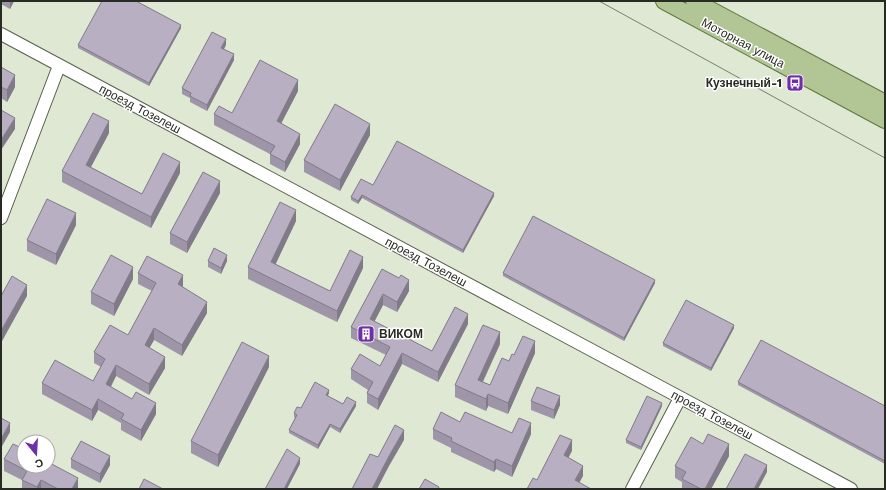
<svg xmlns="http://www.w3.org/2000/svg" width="886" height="490" font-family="'Work Sans',sans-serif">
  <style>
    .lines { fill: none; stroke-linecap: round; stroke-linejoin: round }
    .minor-casing { stroke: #58604d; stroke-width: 14 }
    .major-casing { stroke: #607740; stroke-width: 18 }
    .minor { stroke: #fff; stroke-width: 12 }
    .major { stroke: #b2c695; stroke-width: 16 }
    .tram { stroke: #787f71; stroke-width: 1 }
    .wall { fill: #9e96a8 }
    .shaded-wall { fill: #817a88 }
    .building { fill: #b8afc3; stroke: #817a88 }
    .labels { text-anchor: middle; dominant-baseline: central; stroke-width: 3; stroke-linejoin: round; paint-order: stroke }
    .street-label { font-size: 12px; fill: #272b23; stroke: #fff }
    .poi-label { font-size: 12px; font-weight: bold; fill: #272b23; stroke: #fff; text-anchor: end }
  </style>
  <rect width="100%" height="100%" fill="#dee8d2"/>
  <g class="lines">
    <g class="minor-casing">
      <path id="minor" d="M1,34L851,489
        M1,218L59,66
        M632,489L680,398"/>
    </g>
    <g class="major-casing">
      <path id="major" d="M664,1L885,120
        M694,1L885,103"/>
    </g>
    <use href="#minor" class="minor"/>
    <use href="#major" class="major"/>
    <path class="tram" d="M599,1L885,158"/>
  </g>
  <path class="wall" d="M1,1H14L10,9L1,4Z
    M181,28L149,86L78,48V45Z
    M226,45L224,49L234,60L207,111L190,102V98L182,94V88Z
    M1,67L15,87L7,102L1,98Z
    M298,91L281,124L300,144L285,172L270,164V154L214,125V114L232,113Z
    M109,133L91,167L142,194L180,173L151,228L62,182V171Z
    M370,135L340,191L304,172V160Z
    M373,185L494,196L463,253L362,198L358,204L351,200V197Z
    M220,193L187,253L170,244V233Z
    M296,221L275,264L330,291L363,268L337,322L248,279V267Z
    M76,225L56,265L27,251V240Z
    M208,261H227L221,274L208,267Z
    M138,273L183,286L182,287L207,313L182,356L154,340L149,348L165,368L149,395L116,376L111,387L156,414L141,441L121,430V423L98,410L92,421L42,394V383L93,381L101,367L94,363V352L128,335L152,291L138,284Z
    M503,273L655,283L624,341L503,276Z
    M399,278L409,291L397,312L383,305L374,322L432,351L468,324L438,382L402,364L378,410L367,403V393L368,390L351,379V369L380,366L386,355L351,338V327Z
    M133,279L114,316L91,304V292Z
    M734,328L711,371L663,346V343Z
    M500,344L483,382L490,385L514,355L535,353L508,414L488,406L486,411L455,397V385Z
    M269,367L218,467L191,453V441Z
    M738,382L885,406V464L738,385Z
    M329,393L328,396L343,404L356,406L340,433L330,427L318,449L289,433V430L295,418L294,417V413L301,408Z
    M531,401L560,405L554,419L531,410Z
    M662,406L641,450L626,443V440Z
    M460,422L512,433L531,434L512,477L496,469L494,472L451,452V448L433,439V429Z
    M703,444L729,456L711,489H682V482L675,478V466Z
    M4,459L78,489H22V480L4,471Z
    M71,459L110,465L100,483L71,468Z"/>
  <path class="shaded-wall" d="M11,1H14L10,9V3Z
    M181,25V28L149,86V83Z
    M226,39V45L221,54V48Z
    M234,54V60L207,111V105Z
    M15,75V87L7,102V90Z
    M298,80V91L277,131V121Z
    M15,118V129L1,150V140Z
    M109,121V133L86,176V165Z
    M370,124V135L340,191V180Z
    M300,134V144L285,172V162Z
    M180,162V173L151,228V217Z
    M220,181V193L187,253V242Z
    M494,193V196L463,253V250Z
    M362,195V198L358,204V201Z
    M296,210V221L271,274V262Z
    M76,213V225L56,265V254Z
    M227,255V261L221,274V268Z
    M363,257V268L337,322V311Z
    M133,267V279L114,316V304Z
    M183,275V286L178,296V284Z
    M409,280V291L397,312V302Z
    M655,280V283L624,341V338Z
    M27,285V296L1,343V331Z
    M383,294V305L370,330V319Z
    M207,302V313L182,356V345Z
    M468,314V324L438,382V372Z
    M734,325V328L711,371V368Z
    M154,328V340L145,356V345Z
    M500,332V344L478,391V380Z
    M535,341V353L508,414V403Z
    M402,353V364L378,410V399Z
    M269,356V367L218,467V455Z
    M165,357V368L149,395V384Z
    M116,365V376L106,395V384Z
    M329,390V393L326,399V395Z
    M488,394V406L486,411V399Z
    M560,396V405L554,419V410Z
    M98,399V410L92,421V410Z
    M356,402V406L340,433V429Z
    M156,403V414L141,441V430Z
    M662,403V406L641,450V447Z
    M10,423V432L1,448V439Z
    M531,423V434L512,477V466Z
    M330,424V427L318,449V445Z
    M404,430V440L389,466L377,489H372L389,456Z
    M572,440V451L564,466V455Z
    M729,444V456L711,489H705Z
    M110,456V465L100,483V474Z
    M300,458V464L287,489H284Z
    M496,459V469L494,472V462Z
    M767,465V472L758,489H754Z
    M583,466V476L576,489L575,480Z
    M78,478V489H72Z
    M41,480V489H37V487Z"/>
  <path class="building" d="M102,1H136L181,25L149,83L78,45Z
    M212,32L226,39L221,48L234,54L207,105L190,96L191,93L182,88Z
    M260,60L298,80L277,121L300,134L285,162L270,154L275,146L214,114L219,106L232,113Z
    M1,67L15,75L7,90L1,87Z
    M335,104L370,124L340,180L304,160Z
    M1,110L15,118L1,140Z
    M93,113L109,121L86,165L142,194L163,153L180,162L151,217L62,171Z
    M397,141L494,193L463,250L362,195L358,201L351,197L361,179L373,185Z
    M203,172L220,181L187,242L170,233Z
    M47,199L76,213L56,254L27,240Z
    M280,202L296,210L271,262L330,291L350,250L363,257L337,311L248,267Z
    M533,216L655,280L624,338L503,273Z
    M214,248L227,255L221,268L208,261Z
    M111,255L133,267L114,304L91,292Z
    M147,256L183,275L178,284L207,302L182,345L154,328L145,345L165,357L149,384L116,365L106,384L132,399L136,392L156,403L141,430L121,419L124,414L98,399L92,410L42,383L55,360L93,381L105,359L94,352L110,325L128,335L156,283L138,273Z
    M382,269L399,278L401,275L409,280L397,302L383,294L370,319L432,351L455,307L468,314L438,372L402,353L378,399L367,393L373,382L351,369L360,354L380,366L390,347L351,327Z
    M12,276L27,285L1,331V296Z
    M686,300L734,325L711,368L663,343Z
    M483,325L500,332L478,380L490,385L502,358L509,361L512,354L514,355L523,336L535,341L508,403L488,394L486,399L455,385Z
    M761,340L885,406V461L738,382Z
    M242,342L269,356L218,455L191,441Z
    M315,382L329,390L326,395L343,404L347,397L356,402L340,429L330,424L318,445L289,430L297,415L294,413L297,407L301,408Z
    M537,387L560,396L554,410L531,401Z
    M647,396L662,403L641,447L626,440Z
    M441,412L460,422L465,412L512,433L519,418L531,423L512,466L496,459L494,462L451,441L452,438L433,429Z
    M1,418L10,423L1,439Z
    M395,425L404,430L389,456L372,489H352L370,454L378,457Z
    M708,434L729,444L705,489H701L682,479L686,472L675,466L691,437L703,444Z
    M560,435L572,440L564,455L583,466L575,480L591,489H527L533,478L537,480Z
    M81,441L110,456L100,474L71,459Z
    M13,444L24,449V466H48V462L78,478L72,489H58L41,480L37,487L22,480L27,471L4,459Z
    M287,449L300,458L284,489H265Z
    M745,454L767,465L754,489H726Z
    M144,479L163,489H139Z
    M425,479L439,487L438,489H419Z"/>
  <defs>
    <g id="bus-square" transform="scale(0.9)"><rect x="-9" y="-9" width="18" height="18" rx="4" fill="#7030a5" stroke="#fff"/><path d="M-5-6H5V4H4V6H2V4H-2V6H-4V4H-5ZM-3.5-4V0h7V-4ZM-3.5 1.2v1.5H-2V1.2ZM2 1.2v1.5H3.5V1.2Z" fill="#fff"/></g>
    <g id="building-square" transform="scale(0.9)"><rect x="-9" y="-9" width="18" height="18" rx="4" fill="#7030a5" stroke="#fff"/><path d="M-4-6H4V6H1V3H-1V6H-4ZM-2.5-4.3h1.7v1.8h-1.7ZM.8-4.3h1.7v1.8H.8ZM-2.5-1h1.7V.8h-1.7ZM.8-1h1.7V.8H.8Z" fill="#fff"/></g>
  </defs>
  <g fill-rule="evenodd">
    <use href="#bus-square" x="795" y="83"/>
    <use href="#building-square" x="366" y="334"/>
  </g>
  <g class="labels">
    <g class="street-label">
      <text transform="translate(743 43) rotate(28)">Моторная улица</text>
      <text transform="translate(140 109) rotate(28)">проезд Тозелеш</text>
      <text transform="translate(426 262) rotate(28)">проезд Тозелеш</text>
      <text transform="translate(712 415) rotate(28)">проезд Тозелеш</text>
    </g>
    <g class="poi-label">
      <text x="782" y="83">Кузнечный-1</text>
      <text x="379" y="334" text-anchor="start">ВИКОМ</text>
    </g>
  </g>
  <rect width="886" height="490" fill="none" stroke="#272b23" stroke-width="4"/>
  <g transform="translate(36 454) rotate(162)"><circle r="19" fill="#ffffff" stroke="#a9aaa7"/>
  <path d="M0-3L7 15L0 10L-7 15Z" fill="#7030a5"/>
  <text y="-6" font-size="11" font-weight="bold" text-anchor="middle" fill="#272b23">С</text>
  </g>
</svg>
